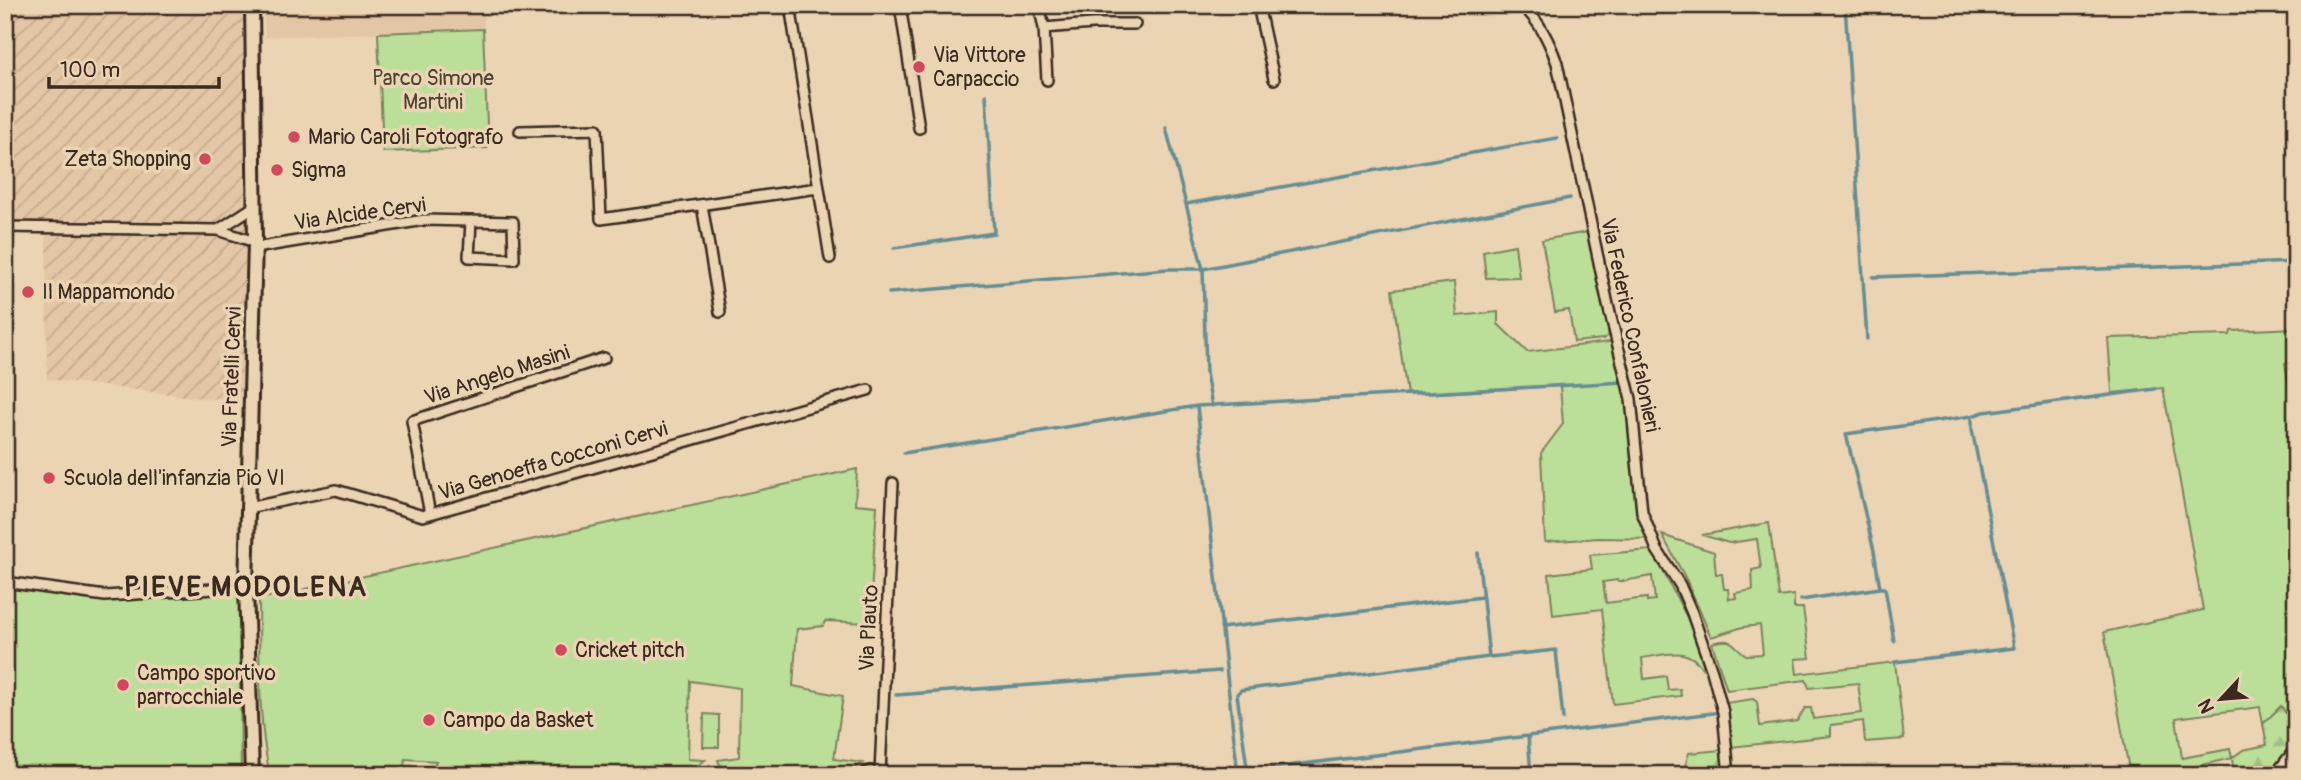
<svg xmlns="http://www.w3.org/2000/svg" width="2301" height="780" font-family="Pangolin,sans-serif">
  <style>
    .built { fill: #e3c6a5 }
    .industrial { fill: url(#industrial-furrows) }
    .green { fill: #bbde99; stroke: #7b845c; stroke-width: 2; fill-rule: evenodd }
    .forest { fill: url(#forest-firs); stroke: #7b845c; stroke-width: 2 }
    .lines { fill: none; stroke-linecap: round; stroke-linejoin: round }
    .stream { stroke: #658d92; stroke-width: 3.5 }
    .minor-casing { stroke: #3b2a1e; stroke-width: 14 }
    .secondary-casing { stroke: #3b2a1e; stroke-width: 18 }
    .minor { stroke: #ead4b4; stroke-width: 9 }
    .secondary { stroke: #ead4b4; stroke-width: 12 }
    .poi-dot { fill: #d1495b; stroke: #ead4b4; stroke-width: 2.5 }
    .labels { text-anchor: middle; dominant-baseline: central; stroke-width: 7; stroke-linejoin: round; paint-order: stroke }
    .poi-label { font-size: 21px; fill: #3b2a1e; stroke: #ead4b4; text-anchor: start }
    .park-label { font-size: 21px; fill: #4e4530; stroke: #ead4b4 }
    .street-label { font-size: 21px; fill: #3b2a1e; stroke: #ead4b4 }
    .district-label { font-size: 28px; font-weight: bold; letter-spacing: 2px; fill: #3b2a1e; stroke: #ead4b4 }
  </style>
  <defs>
    <pattern id="industrial-furrows" width="10" height="10" patternUnits="userSpaceOnUse" patternTransform="scale(1.75)"><rect width="10" height="10" fill="#e3c6a5"/><path d="M-1 1l2-2M0 10L10 0M9 11l2-2" fill="none" stroke="#c4aa8e"/></pattern>
    <pattern id="forest-firs" width="22" height="20" patternUnits="userSpaceOnUse" patternTransform="scale(1.75)"><rect width="22" height="20" fill="#bbde99"/><path d="M5 1l3.5 6h-7zM16 11l3.5 6h-7z" fill="#a2bf83"/></pattern>
  </defs>
  <rect width="100%" height="100%" fill="#ead4b4"/>
  <filter id="ink" filterUnits="userSpaceOnUse"><feTurbulence type="fractalNoise" baseFrequency=".0143" numOctaves="2"/><feDisplacementMap in="SourceGraphic" scale="14" xChannelSelector="R" yChannelSelector="G"/><feConvolveMatrix kernelMatrix="1 2 1 2 8 2 1 2 1" color-interpolation-filters="sRGB"/></filter>
  <g filter="url(#ink)">
    <path class="built" d="M263,5H485L483,29L265,37Z"/>
    <path class="industrial" d="M5,5H252L250,398L209,399L47,379L46,235L5,234Z"/>
    <path class="green" d="M483,29L488,148L383,152L378,33Z
      M1588,232L1609,329L1608,336L1603,339L1574,342L1569,310L1555,312L1542,240Z
      M1515,245L1519,277L1486,278L1483,251Z
      M1454,282L1457,316L1498,312V324L1527,352L1617,341L1622,361L1638,476L1653,539L1599,538L1545,542L1541,453L1563,424L1560,386L1407,395L1392,290Z
      M2296,328V361L2285,363L2296,428V728L2281,706L2263,724L2260,707L2176,718L2182,758L2230,749L2232,758L2159,775H2130L2104,632L2203,610L2163,388L2112,393L2108,338L2230,335L2231,331Z
      M857,469L855,504L877,506L869,623L825,621L823,626L797,629L793,686L843,696L834,759L863,763L848,772L728,769L720,765L718,760L739,757L740,688L690,681L688,759L705,760L685,775H430L436,761L405,759L403,775H270C257,718 260,657 259,599Z
      M1769,523L1779,597L1794,595V608H1803L1810,658L1795,659L1797,674L1895,662L1904,739L1865,742L1863,721L1831,725V736L1731,747L1725,703L1753,699L1757,702L1760,726L1797,721L1805,708H1811L1813,719L1862,713L1858,683L1809,688L1806,680L1727,690L1712,643C1735,637 1730,644 1746,655L1763,654L1760,625L1743,627L1711,637L1687,581L1662,535L1714,552L1716,574H1722L1724,589H1728L1729,599L1736,598L1735,593L1753,590L1752,570L1761,568L1757,539L1729,543L1702,535Z
      M1652,550L1693,629L1706,667L1703,669C1687,645 1666,655 1642,658L1644,679L1666,676L1668,690L1680,689L1681,696L1613,704L1602,609L1553,615L1549,574L1592,569L1590,555ZM1652,576L1655,600L1647,601V598L1606,603L1603,582L1617,580L1618,582Z
      M5,582L105,596L239,588L241,775H5Z
      M704,714L719,715V747H703Z"/>
    <path class="forest" d="M2281,706L2296,728V772L2294,775H2234L2232,758L2243,750L2267,745L2263,724Z
      M1721,750L1724,775H1686L1685,766L1689,753Z"/>
    <g class="lines">
      <path class="stream" d="M1845,5L1867,339
        M1166,128L1203,269L1570,198
        M1186,204L1557,138
        M894,248L994,233L986,95
        M1873,277L2296,262
        M889,293L1168,269H1203L1206,373L1212,406
        M1197,406L1238,775
        M904,453L1197,406L1625,382
        M1880,588H1885L1894,641
        M1801,600L1880,588L1874,551L1846,434L1972,416L1984,412L2155,389
        M1221,628L1482,597
        M1489,657L1556,650L1563,719
        M1895,662L2014,648L1972,429V416
        M896,695L1220,671
        M1528,736L1531,775
        M1247,771L1721,712
        M1248,775L1237,694L1241,690L1489,657L1478,553"/>
      <g class="minor-casing">
        <path id="minor" d="M790,5L830,258
          M900,5L919,128
          M1039,5L1044,28L1047,80
          M1258,5L1274,79
          M1522,5C1540,22 1549,41 1557,63L1608,305L1631,399L1642,512L1657,550L1680,585L1692,613L1712,671L1723,712L1729,775
          M1044,28L1093,24H1135
          M520,131L597,129L601,219L818,188
          M702,205L720,312
          M5,227L218,230L255,242
          M218,230L255,206
          M255,248L424,220L513,222L514,259L469,257L471,221
          M247,508L336,490L423,516L868,390
          M430,514L412,421L604,358
          M5,582L105,596L246,587
          M880,774L893,483
          M705,775H715
          M862,775L870,771L880,775
          M2275,775L2296,748"/>
      </g>
      <g class="secondary-casing">
        <path id="secondary" d="M252,5L255,242L246,587L252,775"/>
      </g>
      <use href="#minor" class="minor"/>
      <use href="#secondary" class="secondary"/>
    </g>
  </g>
  <g class="poi-dot">
    <circle cx="919" cy="67" r="7"/>
    <circle cx="294" cy="137" r="7"/>
    <circle cx="205" cy="159" r="7"/>
    <circle cx="277" cy="170" r="7"/>
    <circle cx="28" cy="292" r="7"/>
    <circle cx="49" cy="478" r="7"/>
    <circle cx="561" cy="650" r="7"/>
    <circle cx="123" cy="685" r="7"/>
    <circle cx="429" cy="720" r="7"/>
  </g>
  <g class="labels">
    <g class="poi-label">
      <text x="933" y="55">Via Vittore<tspan x="933" dy="24">Carpaccio</tspan></text>
      <text x="308" y="137">Mario Caroli Fotografo</text>
      <text x="191" y="159" text-anchor="end">Zeta Shopping</text>
      <text x="291" y="170">Sigma</text>
      <text x="42" y="292">Il Mappamondo</text>
      <text x="63" y="478">Scuola dell'infanzia Pio VI</text>
      <text x="575" y="650">Cricket pitch</text>
      <text x="137" y="673">Campo sportivo<tspan x="137" dy="24">parrocchiale</tspan></text>
      <text x="443" y="720">Campo da Basket</text>
    </g>
    <g class="park-label">
      <text x="433" y="78">Parco Simone<tspan x="433" dy="24">Martini</tspan></text>
    </g>
    <g class="street-label">
      <text transform="translate(360 214) rotate(-8)">Via Alcide Cervi</text>
      <text transform="translate(1630 325) rotate(78)">Via Federico Confalonieri</text>
      <text transform="translate(497 375) rotate(-18)">Via Angelo Masini</text>
      <text transform="translate(232 377) rotate(-88)">Via Fratelli Cervi</text>
      <text transform="translate(553 461) rotate(-16)">Via Genoeffa Cocconi Cervi</text>
      <text transform="translate(869 628) rotate(-87)">Via Plauto</text>
    </g>
    <g class="district-label">
      <text x="246" y="587">PIEVE MODOLENA</text>
    </g>
  </g>
  <rect width="2301" height="780" fill="none" stroke="#ead4b4" stroke-width="28"/>
  <rect x="14" y="14" width="2273" height="752" fill="none" stroke="#3b2a1e" stroke-width="2.5" filter="url(#ink)"/>
  <g transform="translate(2221 699) rotate(244)" stroke="#ead4b4" stroke-width="5" paint-order="stroke">
  <path d="M0-5L12 26L0 18L-12 26Z" fill="#3b2a1e"/>
  <text y="-10" font-size="19" font-weight="bold" text-anchor="middle" fill="#3b2a1e">N</text>
  </g>
  <path d="M49 77v10h170v-10" fill="none" stroke="#3b2a1e" stroke-width="3.5"/>
  <text x="60" y="77" font-size="21" fill="#3b2a1e" stroke="#ead4b4" stroke-width="5" paint-order="stroke">100 m</text>
</svg>
